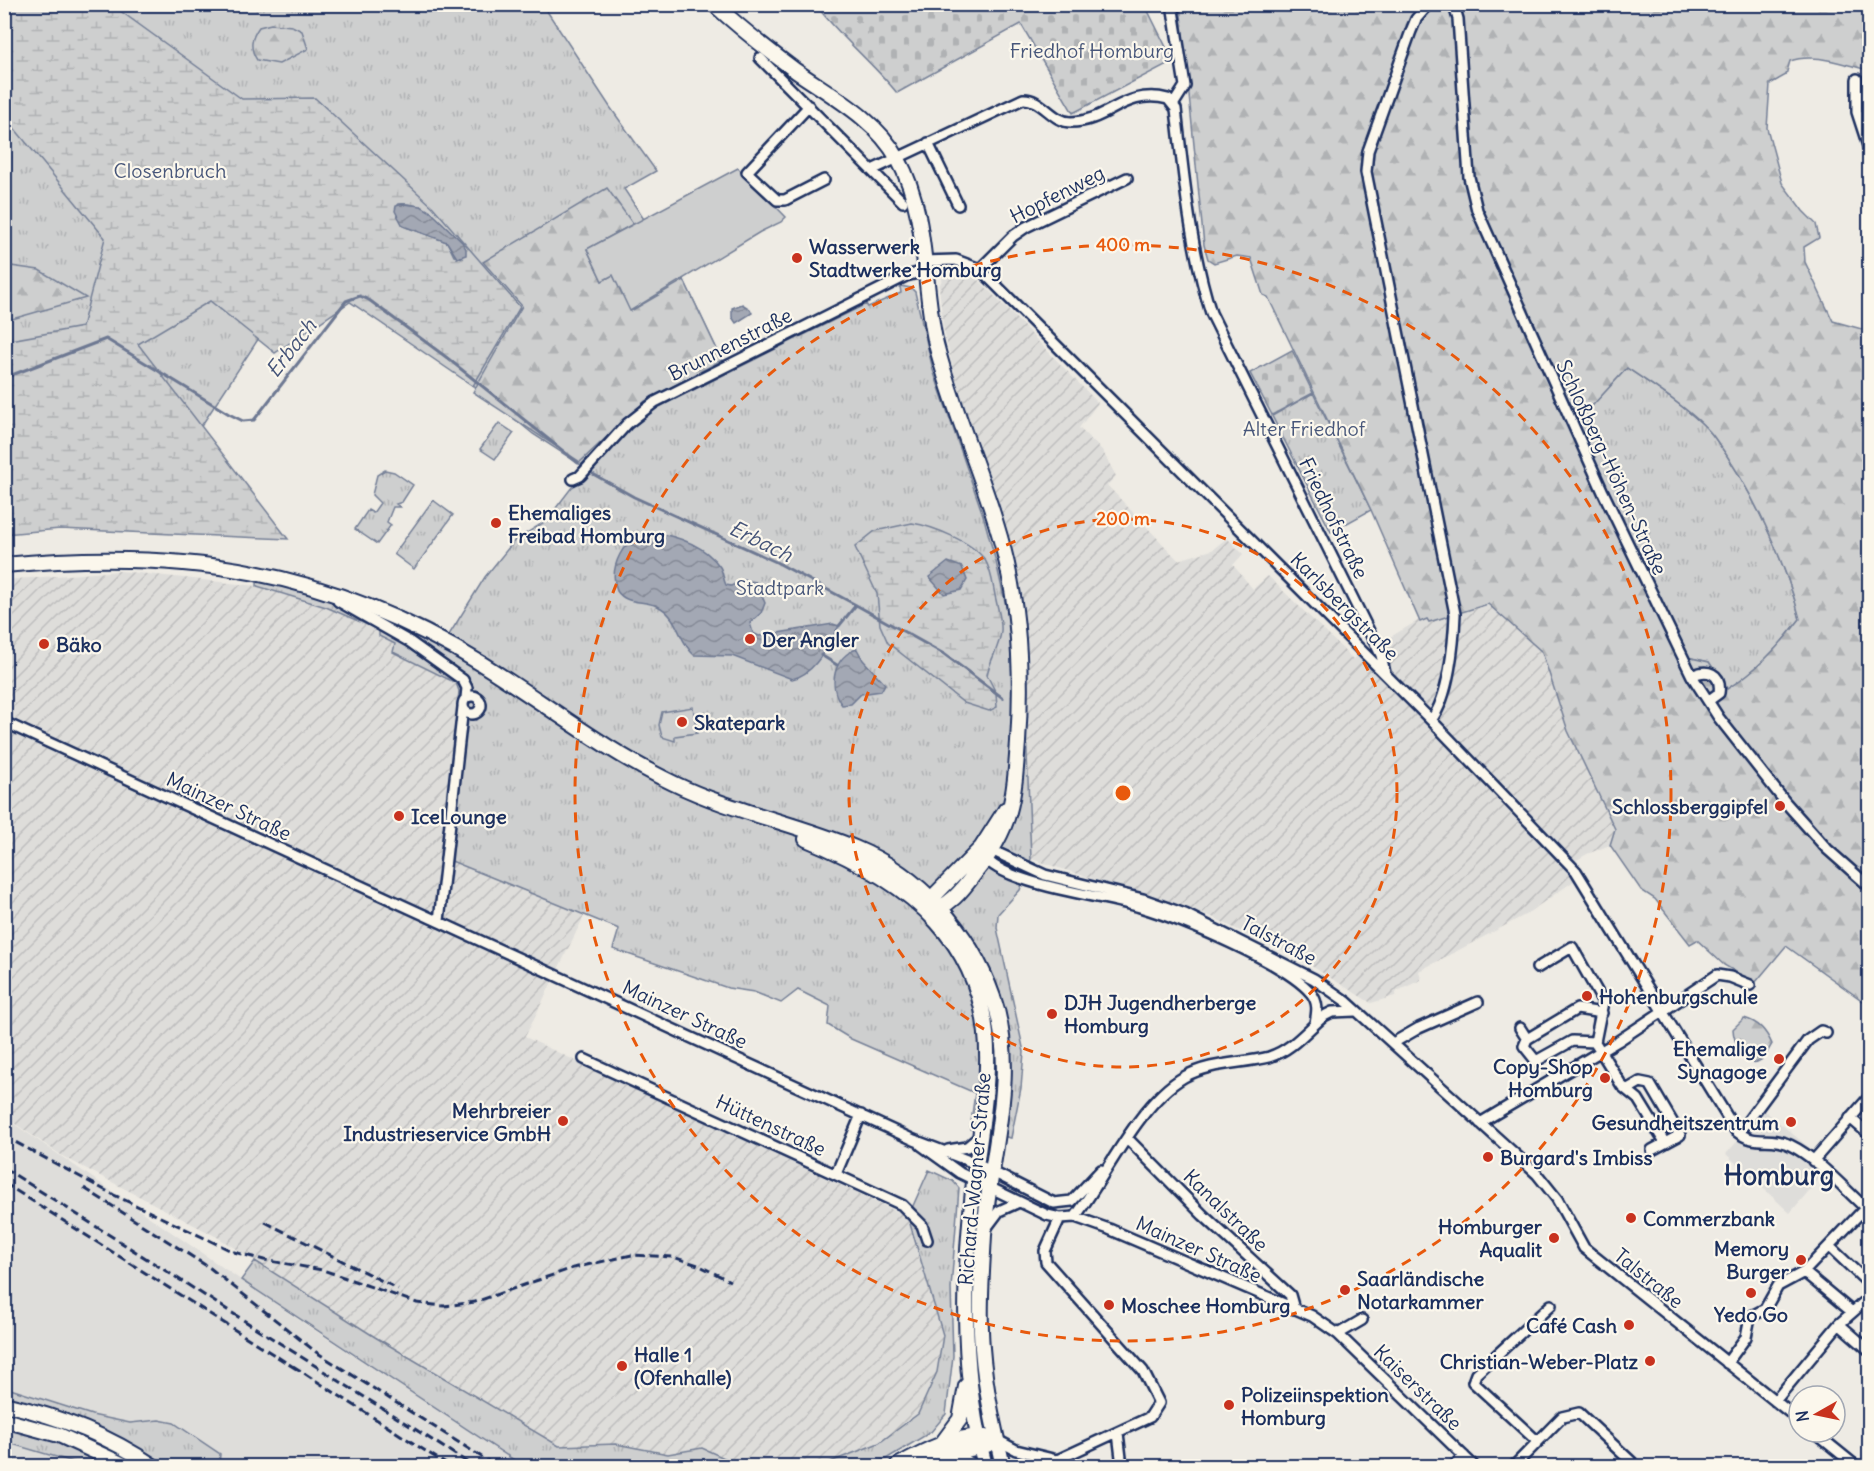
<svg xmlns="http://www.w3.org/2000/svg" width="1874" height="1471" font-family="Delius,sans-serif">
  <style>
    .built { fill: #deddda }
    .industrial { fill: url(#industrial-furrows) }
    .grass { fill: url(#grass-tufts); stroke: #747f96; stroke-width: 1.5 }
    .forest { fill: url(#forest-firs); stroke: #747f96; stroke-width: 1.5; fill-rule: evenodd }
    .wetland { fill: url(#wetland-marsh); stroke: #747f96; stroke-width: 1.5; fill-rule: evenodd }
    .cemetery { fill: url(#cemetery-stones); stroke: #747f96; stroke-width: 1.5 }
    .garden { fill: #cecfcf; stroke: #747f96; stroke-width: 1.5 }
    .water { fill: url(#water-waves); stroke: #6d7892; stroke-width: 1.5 }
    .lines { fill: none; stroke-linecap: round; stroke-linejoin: round }
    .stream { stroke: #6d7892; stroke-width: 3 }
    .minor-casing { stroke: #1b2f5e; stroke-width: 14 }
    .secondary-casing { stroke: #1b2f5e; stroke-width: 18 }
    .minor { stroke: #fbf7ec; stroke-width: 9 }
    .secondary { stroke: #fbf7ec; stroke-width: 14 }
    .rail { stroke: #1b2f5e; stroke-width: 3; stroke-dasharray: 9 4.5; stroke-linecap: butt }
    .ring { fill: none; stroke: #e8590c; stroke-width: 3; stroke-dasharray: 10 8 }
    .poi-dot { fill: #c8321e; stroke: #fbf7ec; stroke-width: 2 }
    .labels { text-anchor: middle; dominant-baseline: central; stroke-width: 4.5; stroke-linejoin: round; paint-order: stroke }
    .park-label { font-size: 20px; fill: #48577a; stroke: #fbf7ec }
    .street-label { font-size: 20px; fill: #1b2f5e; stroke: #fbf7ec }
    .poi-label { font-size: 20px; font-weight: bold; fill: #1b2f5e; stroke: #fbf7ec; text-anchor: start }
    .water-label { font-size: 21px; font-style: italic; fill: #445378; stroke: #fbf7ec }
    .district-label { font-size: 26px; font-weight: bold; fill: #1b2f5e; stroke: #fbf7ec }
    .centre { fill: #e8590c; stroke: #fbf7ec; stroke-width: 3 }
    .ring-label { font-size: 18px; text-anchor: middle; font-weight: bold; fill: #e8590c; stroke: #fbf7ec; stroke-width: 4.5; stroke-linejoin: round; paint-order: stroke }
  </style>
  <defs>
    <pattern id="industrial-furrows" width="10" height="10" patternUnits="userSpaceOnUse" patternTransform="scale(1.5)"><rect width="10" height="10" fill="#deddda"/><path d="M-1 1l2-2M0 10L10 0M9 11l2-2" fill="none" stroke="#bebebe"/></pattern>
    <pattern id="grass-tufts" width="24" height="20" patternUnits="userSpaceOnUse" patternTransform="scale(1.5)"><rect width="24" height="20" fill="#cecfcf"/><path d="M3 7l-1-3M5 7V3M7 7l1-3M15 17l-1-3M17 17v-4M19 17l1-3" fill="none" stroke="#b0b2b4"/></pattern>
    <pattern id="forest-firs" width="22" height="20" patternUnits="userSpaceOnUse" patternTransform="scale(1.5)"><rect width="22" height="20" fill="#cecfcf"/><path d="M5 1l3.5 6h-7zM16 11l3.5 6h-7z" fill="#b0b2b4"/></pattern>
    <pattern id="wetland-marsh" width="20" height="14" patternUnits="userSpaceOnUse" patternTransform="scale(1.5)"><rect width="20" height="14" fill="#cecfcf"/><path d="M1 5h8M5 5V1M11 12h8M15 12V8" fill="none" stroke="#b0b2b4"/></pattern>
    <pattern id="cemetery-stones" width="16" height="16" patternUnits="userSpaceOnUse" patternTransform="scale(1.5)"><rect width="16" height="16" fill="#cecfcf"/><path d="M2 7V4a2 2 0 0 1 4 0v3zM10 15v-3a2 2 0 0 1 4 0v3z" fill="#b0b2b4"/></pattern>
    <pattern id="water-waves" width="16" height="10" patternUnits="userSpaceOnUse" patternTransform="scale(1.5)"><rect width="16" height="10" fill="#a3a8b4"/><path d="M0 5q4-4 8 0t8 0" fill="none" stroke="#848996"/></pattern>
  </defs>
  <rect width="100%" height="100%" fill="#eeebe4"/>
  <filter id="ink" filterUnits="userSpaceOnUse"><feTurbulence type="fractalNoise" baseFrequency=".0167" numOctaves="2"/><feDisplacementMap in="SourceGraphic" scale="12" xChannelSelector="R" yChannelSelector="G"/><feConvolveMatrix kernelMatrix="1 2 1 2 8 2 1 2 1" color-interpolation-filters="sRGB"/></filter>
  <g filter="url(#ink)">
    <path class="built" d="M1759,1106L1818,1155L1825,1172L1790,1213L1726,1154L1742,1136Z
      M4,1117L302,1322L523,1466H219L220,1454L159,1420L130,1423L92,1415L5,1387Z
      M5,1442L27,1447L87,1466H5Z"/>
    <path class="industrial" d="M959,269L974,275L1098,403L1079,428L1102,450L1116,476L1107,485L1178,560L1212,550L1227,538L1243,554L1233,565L1253,589L1268,576L1353,659L1419,620L1427,618L1429,622L1488,604L1542,652L1568,731L1615,829L1610,845L1587,854L1565,867L1574,881L1525,915L1419,971L1421,980L1397,991L1395,996L1371,1003L1289,952L1270,946L1210,916L1031,859L1024,618L1016,570L957,387L943,326L939,286L945,273Z
      M120,571L257,586L326,607L380,630L379,637L395,644L393,652L456,683L459,691L444,857L585,914L525,1037L908,1217L943,1336L937,1372L919,1414L879,1443L820,1466H742L702,1448L668,1454L616,1444L559,1446L375,1337L217,1237L64,1157L5,1117L4,580Z"/>
    <path class="grass" d="M5,4L543,5L610,107L656,171L624,189L684,280L722,360L646,403L581,465L533,434L314,254L177,463L5,385Z
      M900,286L911,288L915,292L933,370L983,515L996,562L1008,615L1012,655V718L1026,726L1031,859L1020,890L998,914L997,928L1024,1052L1021,1088L1011,1138L970,1129L975,1093L851,1039L828,1025L830,1006L798,990L781,1003L754,992L728,988L613,949L619,929L444,858L459,691L456,683L393,652L395,644L379,636V630L326,607L257,586L258,566C323,583 390,602 449,635L485,577L514,541L546,521L572,487L586,479L611,446L641,416L866,304L868,307L901,293Z
      M1627,368C1651,384 1698,415 1714,437C1749,484 1786,562 1800,619C1778,648 1757,670 1727,690L1709,662L1687,657L1583,442L1591,407Z
      M1313,393L1371,510L1331,532L1272,416Z
      M499,423L514,433L495,459L480,449Z
      M385,470L394,472L413,485L402,502L396,504L400,507H393L387,522L391,525L377,544L355,529L368,510L373,513L380,503L372,495L377,475Z
      M433,500L453,515L414,569L394,554Z
      M929,1170L953,1181L959,1188L951,1288L953,1356L946,1414L931,1432L886,1459L865,1466H820L879,1443L918,1414L937,1372L943,1335L908,1217Z
      M255,1261L375,1337L559,1446L616,1444L668,1454L702,1448L742,1466H523L241,1280Z
      M4,1387L92,1415L130,1423L159,1420L174,1423L220,1454L219,1466H87L5,1442Z"/>
    <path class="forest" d="M1180,5H1869V70C1844,65 1815,52 1790,61L1786,75L1770,84L1767,128L1782,183L1803,211L1816,224L1819,238L1804,247L1805,262L1833,321L1869,331L1870,489L1867,491L1870,496L1869,1002L1863,1001L1786,946L1755,983L1724,965L1697,940L1690,944L1655,899L1641,890L1610,845L1615,829L1568,731L1542,652L1488,604L1429,622L1427,619L1420,622L1371,510L1268,297L1263,295L1251,258L1237,256L1214,263L1208,259L1204,245ZM1627,368C1651,384 1697,414 1714,437C1749,484 1786,562 1800,619C1778,648 1757,670 1727,689L1709,662L1687,657L1583,442L1591,407Z
      M271,24L292,26L302,31L308,49L279,64L257,60C249,48 251,38 259,27Z
      M607,188L633,224L587,249L602,281L613,275L631,311L684,280L722,360L645,401L580,462L473,392L522,306L483,262Z
      M4,265L39,270L86,298L5,321Z
      M1744,1018C1759,1022 1766,1031 1772,1044C1769,1049 1765,1057 1761,1060C1744,1072 1733,1039 1733,1029Z"/>
    <path class="wetland" d="M5,5H112L242,99L315,98L433,207L520,307L473,386L350,302L275,353L210,301L138,344L288,539L60,529L5,534V341L82,327L105,238L5,117ZM398,204C432,201 449,231 463,258L454,256L447,242L403,226Z
      M912,523C932,526 973,542 985,560C992,571 993,587 996,600C998,610 1002,621 1001,631C1000,647 990,659 987,675L996,693L997,707L989,711L964,703L888,643L880,625L877,594L855,547L875,531Z"/>
    <path class="cemetery" d="M816,5H1145L1173,61L1073,113L1021,24L897,93C872,62 840,37 816,5Z
      M1292,350L1313,393L1272,415L1250,373Z"/>
    <path class="garden" d="M738,168L786,217L781,222L760,232L630,311L613,275L602,281L587,249Z
      M693,707L697,733L675,736V741L662,737L659,725L662,712Z"/>
    <path class="water" d="M403,204L421,206L431,212L462,242L466,249V255L457,258L447,242L403,226L395,211L396,206Z
      M742,304L750,309L752,313L736,323L732,317V308Z
      M648,532C674,535 704,544 720,567C723,572 723,579 726,585L731,586L743,580L756,582L765,603L761,613L750,623L753,633L759,636L833,624L839,626C828,644 816,674 792,679L732,656L694,655C679,642 679,619 661,608C646,599 627,606 617,591C608,567 623,538 648,532Z
      M948,562L962,567L967,580L961,590L944,594L929,577Z
      M857,649L863,660L885,684L881,691L861,694L851,704L842,705C827,686 834,656 857,649Z"/>
    <g class="lines">
      <path class="stream" d="M4,378L106,339L229,414L243,421L254,420L346,301L360,296L369,300L446,357L578,463
        M593,474L634,497L776,562L856,605L944,654L1003,698
        M839,626L856,605
        M821,655L837,665"/>
      <g class="minor-casing">
        <path id="minor" d="M1172,4L1185,86L1173,105
          M1429,4L1416,19L1411,31L1368,151L1366,172L1455,614C1454,642 1449,698 1431,720
          M1450,4L1455,9L1458,19L1469,177L1477,210L1603,492L1692,676L1719,718L1786,803L1827,849L1870,887
          M760,58L903,202
          M1857,79V112L1870,152
          M809,106L747,172L777,200H785L824,180
          M928,143L958,205
          M872,170L1023,99C1042,98 1052,122 1071,122C1108,122 1124,88 1168,99L1176,109C1184,178 1190,247 1211,313L1381,655L1385,673
          M923,261L956,260L980,269L1431,720L1576,871L1736,1131C1756,1147 1770,1135 1790,1145C1819,1159 1845,1190 1870,1212
          M980,269L1013,236L1026,227L1127,178
          M573,479L580,476L627,424L655,402L906,276L925,271
          M338,601L410,642L463,680L467,688L466,698
          M1692,676C1707,668 1722,673 1719,693L1708,701
          M463 705a9 9 0 1 1 18 0a9 9 0 1 1-18 0Z
          M4,722L914,1140L977,1164L1054,1203L1072,1201
          M987,848L1045,875L1143,899L1185,914L1314,979L1347,1002L1537,1174L1557,1199L1584,1248L1799,1420
          M984,856C1003,885 1106,896 1140,907C1180,919 1285,962 1311,993C1319,1003 1317,1012 1315,1023
          M439,921L463,707
          M1537,968L1572,947L1603,1002L1595,1042L1622,1086L1638,1099L1665,1143
          M1520,1028L1527,1039
          M1595,1042L1572,1041L1536,1061L1524,1046L1527,1039L1577,1009L1602,1013
          M1393,1043L1419,1028L1478,1002
          M584,1059L902,1205L922,1225L927,1240
          M1628,1089L1640,1082L1650,1084L1680,1135L1652,1150
          M1850,1118L1870,1135
          M1480,1123L1618,1041L1717,975L1730,977L1750,985
          M1739,1133L1808,1040L1821,1031L1826,1033
          M1127,1138L1203,1215L1290,1295L1294,1309
          M921,1145L960,1173L1047,1215L1060,1218L1075,1217L1109,1229L1312,1316L1338,1334L1474,1466
          M948,1150L967,1147L980,1136
          M1813,1161L1870,1096
          M836,1174L861,1115
          M1072,1201L1101,1170
          M1075,1217C1106,1176 1139,1103 1184,1077C1210,1062 1241,1064 1269,1057C1292,1050 1306,1031 1324,1016L1332,1012L1355,1011
          M987,1227L999,1211L1019,1202
          M1829,1246L1870,1285
          M1804,1272L1852,1312
          M1839,1324L1870,1351
          M1338,1334L1362,1320
          M1727,1363L1746,1337L1750,1317L1765,1309L1778,1286L1804,1272L1870,1203
          M1775,1401L1839,1324L1870,1297
          M1814,1432L1856,1466
          M1118,1433L1122,1466
          M997,1440L1016,1450L1057,1460L1150,1417L1159,1403L1143,1371L1046,1262L1045,1251L1060,1218
          M1538,1442L1473,1382L1476,1374L1551,1305
          M1454,1466L1464,1456
          M1514,1466L1562,1417L1579,1413L1636,1466"/>
      </g>
      <g class="secondary-casing">
        <path id="secondary" d="M714,4C740,28 768,50 796,71C832,96 876,119 898,159C929,215 922,284 936,344C955,419 990,490 1007,564C1020,622 1022,683 1018,742C1014,799 1012,828 975,873C964,888 947,911 927,910
          M4,565C183,548 328,569 482,664C546,704 606,751 673,783C733,812 795,823 855,848C920,875 970,931 993,997C1020,1075 989,1156 984,1235C982,1272 979,1311 982,1348C985,1388 994,1428 1003,1466
          M806,839C910,881 991,943 987,1066C986,1112 976,1156 972,1201C963,1290 962,1379 985,1466
          M928,908L931,899L981,848L1006,809
          M4,1404C58,1416 108,1435 153,1466
          M4,1420L59,1435L126,1466
          M940,1446L960,1419L966,1386
          M945,1458L962,1461L972,1466
          M921,1461L987,1445
          M897,1466C922,1452 956,1434 985,1437"/>
      </g>
      <use href="#minor" class="minor"/>
      <use href="#secondary" class="secondary"/>
      <path class="rail" d="M4,1136L114,1195L234,1252L264,1260L323,1270L417,1303L444,1306L475,1302L573,1268L632,1255L673,1257L698,1265L730,1281
        M4,1168L473,1466
        M4,1183L298,1370
        M84,1188L210,1268L316,1352L496,1466
        M265,1222L398,1289
        M293,1366L449,1466"/>
    </g>
  </g>
  <g class="ring">
    <circle cx="1123" cy="793" r="274"/>
    <circle cx="1123" cy="793" r="548"/>
  </g>
  <g class="poi-dot">
    <circle cx="797" cy="258" r="6"/>
    <circle cx="496" cy="523" r="6"/>
    <circle cx="750" cy="639" r="6"/>
    <circle cx="44" cy="644" r="6"/>
    <circle cx="682" cy="722" r="6"/>
    <circle cx="1780" cy="806" r="6"/>
    <circle cx="399" cy="816" r="6"/>
    <circle cx="1587" cy="996" r="6"/>
    <circle cx="1052" cy="1014" r="6"/>
    <circle cx="1779" cy="1059" r="6"/>
    <circle cx="1605" cy="1078" r="6"/>
    <circle cx="563" cy="1121" r="6"/>
    <circle cx="1791" cy="1122" r="6"/>
    <circle cx="1488" cy="1157" r="6"/>
    <circle cx="1631" cy="1218" r="6"/>
    <circle cx="1554" cy="1238" r="6"/>
    <circle cx="1801" cy="1260" r="6"/>
    <circle cx="1345" cy="1290" r="6"/>
    <circle cx="1751" cy="1293" r="6"/>
    <circle cx="1109" cy="1305" r="6"/>
    <circle cx="1629" cy="1325" r="6"/>
    <circle cx="1650" cy="1361" r="6"/>
    <circle cx="622" cy="1366" r="6"/>
    <circle cx="1229" cy="1405" r="6"/>
  </g>
  <g class="labels">
    <g class="park-label">
      <text x="1092" y="50">Friedhof Homburg</text>
      <text x="170" y="170">Closenbruch</text>
      <text x="1304" y="428">Alter Friedhof</text>
      <text x="780" y="587">Stadtpark</text>
    </g>
    <g class="street-label">
      <text transform="translate(1057 194) rotate(-27)">Hopfenweg</text>
      <text transform="translate(730 344) rotate(-27)">Brunnenstraße</text>
      <text transform="translate(1612 467) rotate(65)">Schloßberg-Höhen-Straße</text>
      <text transform="translate(1334 518) rotate(64)">Friedhofstraße</text>
      <text transform="translate(1345 606) rotate(45)">Karlsbergstraße</text>
      <text transform="translate(229 806) rotate(25)">Mainzer Straße</text>
      <text transform="translate(1279 940) rotate(28)">Talstraße</text>
      <text transform="translate(685 1014) rotate(25)">Mainzer Straße</text>
      <text transform="translate(771 1125) rotate(25)">Hüttenstraße</text>
      <text transform="translate(974 1179) rotate(-85)">Richard-Wagner-Straße</text>
      <text transform="translate(1226 1210) rotate(44)">Kanalstraße</text>
      <text transform="translate(1199 1249) rotate(24)">Mainzer Straße</text>
      <text transform="translate(1649 1278) rotate(39)">Talstraße</text>
      <text transform="translate(1418 1387) rotate(44)">Kaiserstraße</text>
    </g>
    <g class="poi-label">
      <text x="809" y="246">Wasserwerk<tspan x="809" dy="23">Stadtwerke Homburg</tspan></text>
      <text x="508" y="512">Ehemaliges<tspan x="508" dy="23">Freibad Homburg</tspan></text>
      <text x="762" y="639">Der Angler</text>
      <text x="56" y="644">Bäko</text>
      <text x="694" y="722">Skatepark</text>
      <text x="1768" y="806" text-anchor="end">Schlossberggipfel</text>
      <text x="411" y="816">IceLounge</text>
      <text x="1599" y="996">Hohenburgschule</text>
      <text x="1064" y="1002">DJH Jugendherberge<tspan x="1064" dy="23">Homburg</tspan></text>
      <text x="1767" y="1048" text-anchor="end">Ehemalige<tspan x="1767" dy="23">Synagoge</tspan></text>
      <text x="1593" y="1066" text-anchor="end">Copy-Shop<tspan x="1593" dy="23">Homburg</tspan></text>
      <text x="551" y="1110" text-anchor="end">Mehrbreier<tspan x="551" dy="23">Industrieservice GmbH</tspan></text>
      <text x="1779" y="1122" text-anchor="end">Gesundheitszentrum</text>
      <text x="1500" y="1157">Burgard's Imbiss</text>
      <text x="1643" y="1218">Commerzbank</text>
      <text x="1542" y="1226" text-anchor="end">Homburger<tspan x="1542" dy="23">Aqualit</tspan></text>
      <text x="1789" y="1248" text-anchor="end">Memory<tspan x="1789" dy="23">Burger</tspan></text>
      <text x="1357" y="1278">Saarländische<tspan x="1357" dy="23">Notarkammer</tspan></text>
      <text x="1121" y="1305">Moschee Homburg</text>
      <text x="1751" y="1314" text-anchor="middle">Yedo Go</text>
      <text x="1617" y="1325" text-anchor="end">Café Cash</text>
      <text x="634" y="1354">Halle 1<tspan x="634" dy="23">(Ofenhalle)</tspan></text>
      <text x="1638" y="1361" text-anchor="end">Christian-Weber-Platz</text>
      <text x="1241" y="1394">Polizeiinspektion<tspan x="1241" dy="23">Homburg</tspan></text>
    </g>
    <g class="water-label">
      <text transform="translate(291 348) rotate(-52)">Erbach</text>
      <text transform="translate(761 541) rotate(26)">Erbach</text>
    </g>
    <g class="district-label">
      <text x="1779" y="1175">Homburg</text>
    </g>
  </g>
  <circle cx="1123" cy="793" r="9" class="centre"/>
  <g class="ring-label">
    <text x="1123" y="251">400 m</text>
    <text x="1123" y="525">200 m</text>
  </g>
  <rect width="1874" height="1471" fill="none" stroke="#fbf7ec" stroke-width="24"/>
  <rect x="12" y="12" width="1850" height="1447" fill="none" stroke="#1b2f5e" stroke-width="2" filter="url(#ink)"/>
  <g transform="translate(1817 1414) rotate(261)"><circle r="28" fill="#fbf7ec" stroke="#a1a7b3" stroke-width="1.5"/>
  <path d="M0-4.5L10 22L0 15L-10 22Z" fill="#c8321e"/>
  <text y="-9" font-size="16" font-weight="bold" text-anchor="middle" fill="#1b2f5e">N</text>
  </g>
</svg>
